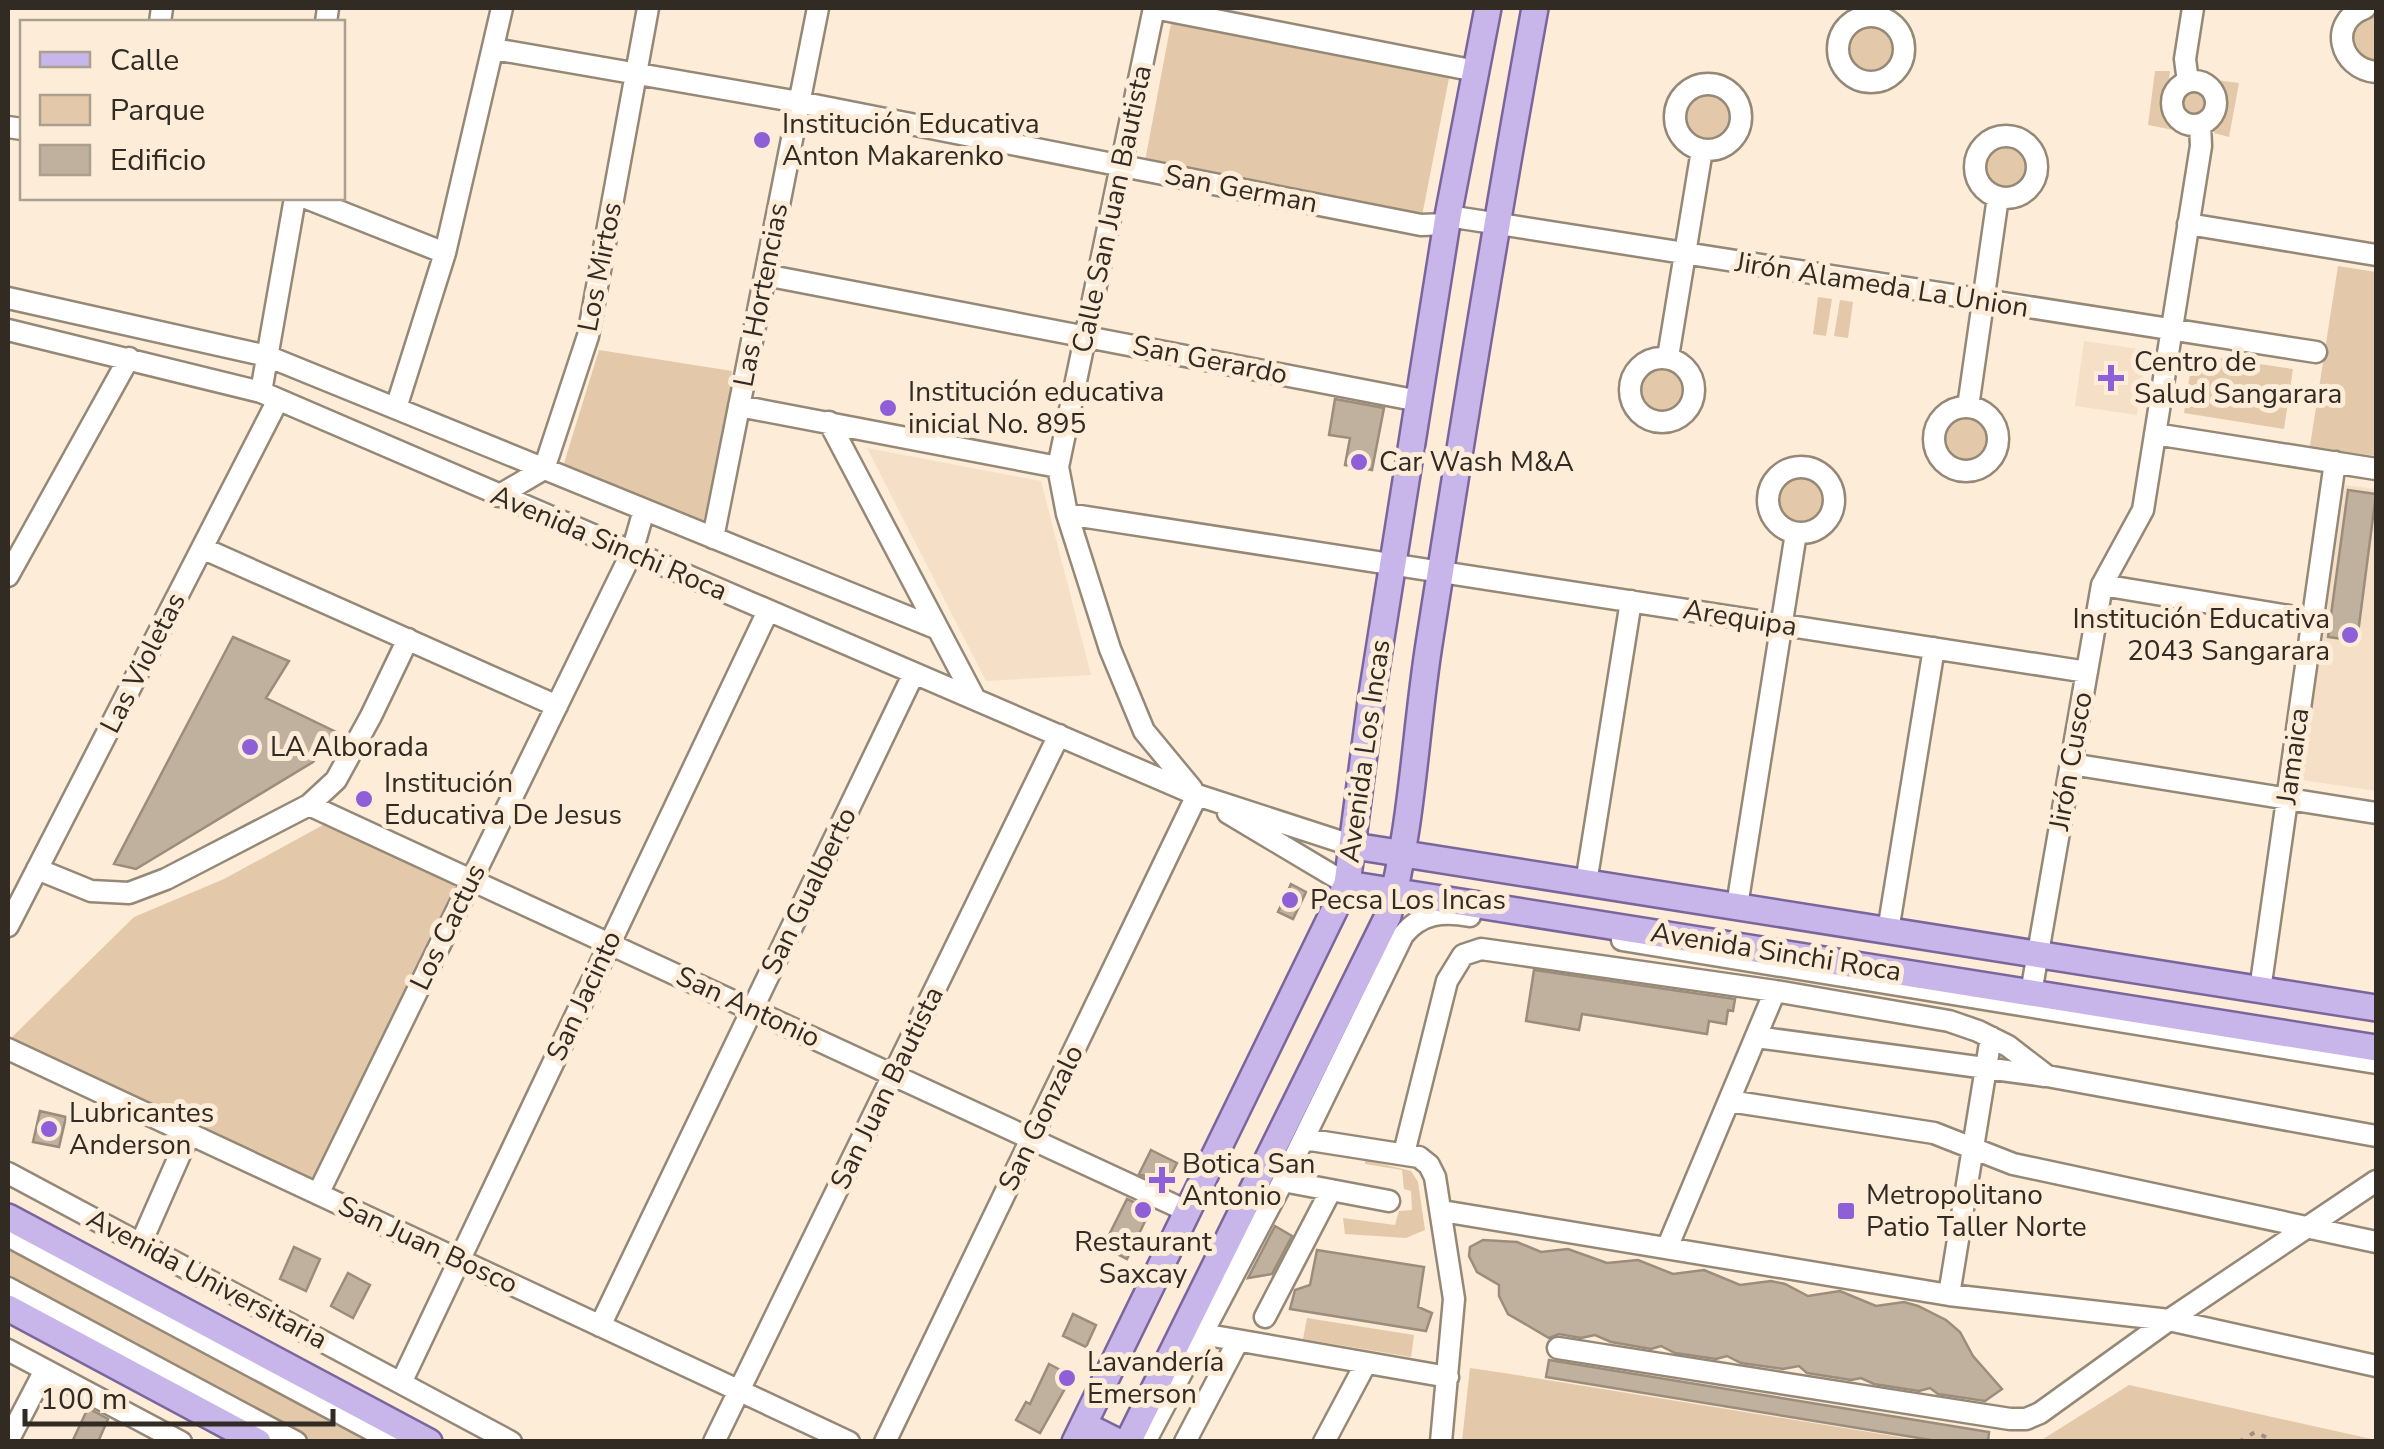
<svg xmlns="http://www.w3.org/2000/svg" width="2384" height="1449" font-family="'Nunito Sans',sans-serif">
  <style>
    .built { fill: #f5e0c7 }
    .green { fill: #e3c9a9 }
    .building { fill: #c0b19e; stroke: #9b8c7b; stroke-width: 2.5 }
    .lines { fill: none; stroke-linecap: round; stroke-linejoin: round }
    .minor-casing { stroke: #968876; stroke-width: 25 }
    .major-casing { stroke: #7b669c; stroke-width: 30 }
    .path { stroke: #9b8f82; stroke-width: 4; stroke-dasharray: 5 8; stroke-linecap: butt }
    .minor { stroke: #fff; stroke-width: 20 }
    .major { stroke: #c8b6ea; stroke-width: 25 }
    .poi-dot { fill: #8f5fd8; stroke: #fcecd8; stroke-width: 4 }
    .labels { text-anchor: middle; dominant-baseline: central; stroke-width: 10; stroke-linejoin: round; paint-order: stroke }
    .poi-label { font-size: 28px; fill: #312b24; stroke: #fcecd8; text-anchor: start }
    .street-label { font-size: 28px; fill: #312b24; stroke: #fcecd8 }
  </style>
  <rect width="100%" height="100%" fill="#fcecd8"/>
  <path class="built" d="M2084,341L2146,350L2137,415L2075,406Z
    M867,448L1041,481L1091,675L986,681Z
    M2345,485L2376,489V791L2302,780Z"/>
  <path class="green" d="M2376,12V66L2361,63L2348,31L2366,13Z
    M1172,18L1450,73L1422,216L1145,161Z
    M1845 50a25 25 0 1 1 50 0a25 25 0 1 1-50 0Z
    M2155,71H2170C2168,85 2164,102 2171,115C2174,121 2177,125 2179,131L2148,125Z
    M2208,79L2239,83L2229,137L2214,133C2218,112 2222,97 2208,79Z
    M2178 102a15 15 0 1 1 30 0a15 15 0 1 1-30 0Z
    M1681 117a26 26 0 1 1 52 0a26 26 0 1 1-52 0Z
    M1982 166a24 24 0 1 1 48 0a24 24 0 1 1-48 0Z
    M2338,266L2376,272V456L2310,446Z
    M1818,297L1832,299L1826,336L1813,334Z
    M1840,300L1853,302L1848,338L1834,336Z
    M599,350L732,371L727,414L701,532L560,476Z
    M2193,354L2293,369L2284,429L2184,413Z
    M1636 389a25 25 0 1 1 50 0a25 25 0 1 1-50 0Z
    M1941 439a25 25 0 1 1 50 0a25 25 0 1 1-50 0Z
    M1774 500a27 27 0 1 1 54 0a27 27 0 1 1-54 0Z
    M323,825L455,885L313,1178L8,1041L134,917L224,879Z
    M1365,1160L1411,1171L1418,1182L1425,1230L1406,1238L1345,1234L1343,1218L1395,1225L1399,1211L1412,1210L1411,1191L1404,1189L1402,1170L1365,1164Z
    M8,1244L380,1441H313L8,1279Z
    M1307,1318L1414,1335L1411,1357L1303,1339Z
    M1470,1368L1504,1373L1924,1441H1462Z
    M2129,1385L2376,1440V1441H2040Z"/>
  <path class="building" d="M1335,399L1384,408L1372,470L1345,465L1350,438L1329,435Z
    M2348,490L2376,494L2357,641L2328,637Z
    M233,637L289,661L266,698L338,733L313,762L136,869L114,864Z
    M1291,884L1306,892L1293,919L1278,912Z
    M1534,970L1735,999L1733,1011L1728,1010L1726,1024L1709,1021L1707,1034L1582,1014L1579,1030L1526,1021Z
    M40,1111L66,1117L59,1147L33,1142Z
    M1151,1150L1177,1163L1166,1185L1139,1174Z
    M1127,1199L1145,1207L1148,1215L1127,1259L1103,1247Z
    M1275,1226L1292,1236L1272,1274L1248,1278Z
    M1483,1240L1517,1242L1541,1252L1568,1249L1607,1263L1638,1260L1673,1274L1704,1270L1740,1285L1771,1281L1785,1284L1808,1296L1840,1291L1876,1306L1904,1302L1918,1306L1946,1320L1960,1332L1973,1356L2002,1389L1985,1401L1938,1394L1930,1388L1919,1391L1874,1384L1861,1378L1851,1380L1807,1373L1799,1366L1783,1369L1741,1363L1727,1356L1716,1359L1675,1353L1661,1346L1651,1349L1611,1342L1595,1335L1581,1338L1559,1334L1549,1338L1508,1314L1499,1296V1285L1477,1272L1469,1256L1470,1247Z
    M294,1247L320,1259L306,1291L280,1279Z
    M1317,1250L1424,1267L1418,1307L1432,1313L1426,1331L1290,1309L1295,1290L1310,1285Z
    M348,1273L370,1285L353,1318L331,1306Z
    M1073,1314L1096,1325L1086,1347L1063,1336Z
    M1549,1360L1989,1432L1988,1442H1943L1546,1377Z
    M1049,1364L1072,1376L1040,1433L1016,1420L1026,1402L1030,1404Z
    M88,1408L108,1419L98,1442H72Z"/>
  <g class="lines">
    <g class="minor-casing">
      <path id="minor" d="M1154,8L1058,467L1067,514L1110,649L1144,731L1192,789
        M1154,8L1476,71
        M2365,8C2327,22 2340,69 2376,72
        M1838 49a33 33 0 1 1 66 0a33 33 0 1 1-66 0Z
        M160,22L162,8
        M326,22L328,8
        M494,49L799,102L1421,225L1447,224
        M2172 103a22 22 0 1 1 44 0a22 22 0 1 1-44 0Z
        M2188,82L2185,59L2193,8
        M1675 117a33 33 0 1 1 66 0a33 33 0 1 1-66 0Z
        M8,127L22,129
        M1975 167a31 31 0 1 1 62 0a31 31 0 1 1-62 0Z
        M306,198L445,253
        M1448,216L2316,352
        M2188,224L2376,255
        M765,275L1419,401
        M8,298L267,356L938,629
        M8,330L261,392L1197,795L1354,846
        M1668,357L1702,150
        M1630 390a32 32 0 1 1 64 0a32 32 0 1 1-64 0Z
        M261,392L295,198
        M739,406L1058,467
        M1934 439a32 32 0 1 1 64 0a32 32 0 1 1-64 0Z
        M1968,407L1998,197
        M396,408L445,253L502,8
        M829,422L975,699
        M2155,434L2376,469
        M1768 500a33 33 0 1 1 66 0a33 33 0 1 1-66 0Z
        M498,496L544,469L588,336L648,8
        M1067,514L2087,672
        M713,538L818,8
        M202,548L557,706
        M8,576L129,358
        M2102,585L2313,620
        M2071,764L2376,813
        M309,805L1187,1211
        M1228,813L1347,884
        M37,869L91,891L129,893L166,879L309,805L336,780L371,716L408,639
        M1586,883L1631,601
        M1737,906L1796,533
        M8,926L278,400
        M1888,931L1934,648
        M1622,940L2376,1063
        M2260,990L2335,462
        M2031,993L2102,585L2143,510L2201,146L2200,124
        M1756,1037L2045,1076
        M8,1049L849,1442
        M1729,1101L1934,1133L2013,1164L2376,1242
        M1304,1139L1419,1157L1429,1165L1435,1177L1454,1299L1441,1442
        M1404,1153L1447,981L1463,955L1481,949L1775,991L1949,1021L1978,1031L2008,1046L2047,1076L2376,1136
        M8,1173L511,1442
        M1283,1181L1389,1201
        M318,1194L632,552L644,510
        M1442,1211L1949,1295L2169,1320L2376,1366
        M8,1236L394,1442
        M141,1243L189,1134
        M1667,1248L1775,991
        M8,1288L296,1442
        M1949,1295L1991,1037
        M1265,1317L1331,1190
        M600,1326L914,673
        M1202,1334L1448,1377
        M1558,1348L2010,1419H2026L2040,1413L2169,1320L2376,1181
        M8,1350L181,1442
        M401,1383L768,611
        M8,1441L45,1370
        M714,1442L1059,735
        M885,1442L1197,795
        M1145,1442L1283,1181L1403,935C1421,913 1443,911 1470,916
        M1185,1442L1238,1341
        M1324,1442L1366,1363"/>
    </g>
    <g class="major-casing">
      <path id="major" d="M1354,846L2376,1008
        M1347,884L2376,1048
        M8,1217L429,1442
        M8,1308L258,1442
        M1084,1425L1118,1442
        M1075,1442L1347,884L1371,701L1448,216L1488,8
        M1128,1442L1388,916C1413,826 1415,730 1430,638C1463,427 1497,217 1535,8"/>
    </g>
    <path class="path" d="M2239,1442L2255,1432L2276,1442"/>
    <use href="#minor" class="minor"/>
    <use href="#major" class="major"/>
  </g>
  <g class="poi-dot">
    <circle cx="762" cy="140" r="10"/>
    <path d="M2106 363h10v10h10v10h-10v10h-10v-10h-10v-10h10z"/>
    <circle cx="888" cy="408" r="10"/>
    <circle cx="1359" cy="462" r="10"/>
    <circle cx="2350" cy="635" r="10"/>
    <circle cx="250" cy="747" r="10"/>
    <circle cx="364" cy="799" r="10"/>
    <circle cx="1290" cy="900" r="10"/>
    <circle cx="49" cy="1129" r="10"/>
    <path d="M1157 1165h10v10h10v10h-10v10h-10v-10h-10v-10h10z"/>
    <circle cx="1143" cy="1210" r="10"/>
    <rect x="1836" y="1201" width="20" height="20" rx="5"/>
    <circle cx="1067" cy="1378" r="10"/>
  </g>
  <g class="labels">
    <g class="poi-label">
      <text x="782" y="124">Institución Educativa<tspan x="782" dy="32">Anton Makarenko</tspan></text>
      <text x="2134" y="362">Centro de<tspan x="2134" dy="32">Salud Sangarara</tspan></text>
      <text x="908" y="392">Institución educativa<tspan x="908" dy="32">inicial No. 895</tspan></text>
      <text x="1379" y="462">Car Wash M&amp;A</text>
      <text x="2330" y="619" text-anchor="end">Institución Educativa<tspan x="2330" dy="32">2043 Sangarara</tspan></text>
      <text x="270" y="747">LA Alborada</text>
      <text x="384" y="783">Institución<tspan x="384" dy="32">Educativa De Jesus</tspan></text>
      <text x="1310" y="900">Pecsa Los Incas</text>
      <text x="69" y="1113">Lubricantes<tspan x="69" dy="32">Anderson</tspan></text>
      <text x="1182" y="1164">Botica San<tspan x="1182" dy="32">Antonio</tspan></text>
      <text x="1866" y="1195">Metropolitano<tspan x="1866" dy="32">Patio Taller Norte</tspan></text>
      <text x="1143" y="1242" text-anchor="middle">Restaurant<tspan x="1143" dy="32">Saxcay</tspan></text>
      <text x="1087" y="1362">Lavandería<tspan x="1087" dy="32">Emerson</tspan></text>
    </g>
    <g class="street-label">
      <text transform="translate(1241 189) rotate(11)">San German</text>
      <text transform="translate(1112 209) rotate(-78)">Calle San Juan Bautista</text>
      <text transform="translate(600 267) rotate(-79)">Los Mirtos</text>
      <text transform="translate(1882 285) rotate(9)">Jirón Alameda La Union</text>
      <text transform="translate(761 295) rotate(-79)">Las Hortencias</text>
      <text transform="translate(1210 360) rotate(11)">San Gerardo</text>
      <text transform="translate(609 543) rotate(23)">Avenida Sinchi Roca</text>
      <text transform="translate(1740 618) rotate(9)">Arequipa</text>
      <text transform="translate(143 663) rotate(-63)">Las Violetas</text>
      <text transform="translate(1365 751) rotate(-82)">Avenida Los Incas</text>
      <text transform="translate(2293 756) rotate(-82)">Jamaica</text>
      <text transform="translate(2071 761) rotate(-80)">Jirón Cusco</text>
      <text transform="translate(809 891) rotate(-64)">San Gualberto</text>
      <text transform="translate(448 927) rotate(-64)">Los Cactus</text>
      <text transform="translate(1776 952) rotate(9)">Avenida Sinchi Roca</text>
      <text transform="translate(584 996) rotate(-65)">San Jacinto</text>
      <text transform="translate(748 1007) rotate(25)">San Antonio</text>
      <text transform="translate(887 1088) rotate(-64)">San Juan Bautista</text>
      <text transform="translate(1041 1118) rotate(-64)">San Gonzalo</text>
      <text transform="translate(428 1245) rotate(25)">San Juan Bosco</text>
      <text transform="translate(207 1279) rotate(28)">Avenida Universitaria</text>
    </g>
  </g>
  <rect width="2384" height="1449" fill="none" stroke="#312b24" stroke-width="20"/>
  <rect x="20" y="20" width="325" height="180" fill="#fcecd8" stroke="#ab9f90" stroke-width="2.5"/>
  <rect x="40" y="52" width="50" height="15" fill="#c8b6ea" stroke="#ab9f90" stroke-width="2.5"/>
  <text x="110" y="70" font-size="30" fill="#312b24">Calle</text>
  <rect x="40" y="95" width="50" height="30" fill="#e3c9a9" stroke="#ab9f90" stroke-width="2.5"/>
  <text x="110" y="120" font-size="30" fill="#312b24">Parque</text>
  <rect x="40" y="145" width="50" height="30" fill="#c0b19e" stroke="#ab9f90" stroke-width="2.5"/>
  <text x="110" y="170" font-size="30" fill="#312b24">Edificio</text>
  <path d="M25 1409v15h308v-15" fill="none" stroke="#312b24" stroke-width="5"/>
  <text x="40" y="1409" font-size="30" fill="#312b24" stroke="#fcecd8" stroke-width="8" paint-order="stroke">100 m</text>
</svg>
